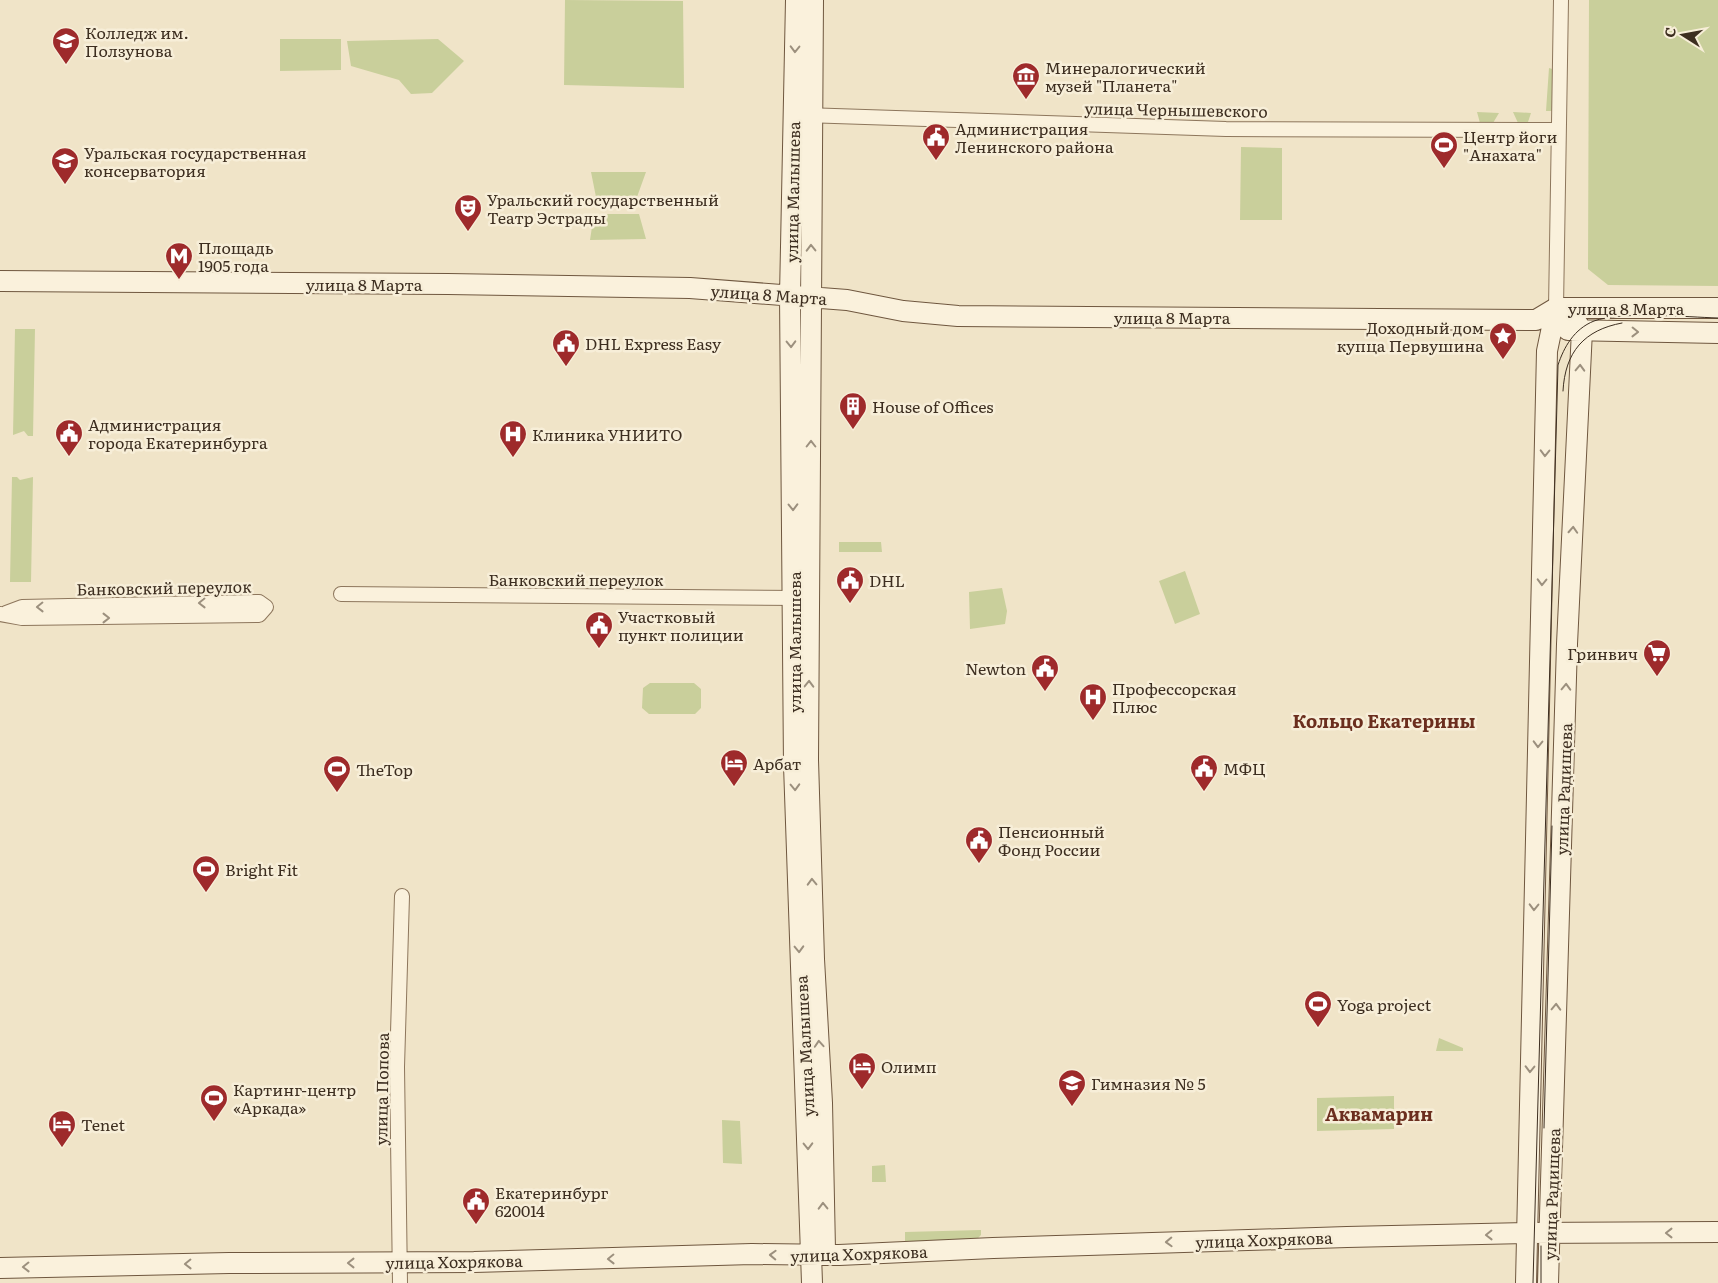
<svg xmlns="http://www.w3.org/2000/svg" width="1718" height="1283" font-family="Literata,serif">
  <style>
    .green { fill: #c9cf9b }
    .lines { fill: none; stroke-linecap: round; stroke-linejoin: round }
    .street-casing { stroke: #8d765c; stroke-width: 16 }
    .secondary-casing { stroke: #6f573f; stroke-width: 22 }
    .street { stroke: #faf1dc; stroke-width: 14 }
    .secondary { stroke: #faf1dc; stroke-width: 20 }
    .tram { stroke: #3d2e20; stroke-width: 1 }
    .oneway { stroke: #9c907e }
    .labels { text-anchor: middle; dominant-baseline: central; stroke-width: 5; stroke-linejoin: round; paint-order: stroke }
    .poi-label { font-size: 16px; fill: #3d2e20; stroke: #f7eed8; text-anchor: start }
    .street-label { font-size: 16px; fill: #3d2e20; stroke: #f7eed8 }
    .neighbourhood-label { font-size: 18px; font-weight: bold; fill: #6b2e1e; stroke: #f7eed8 }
  </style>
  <rect width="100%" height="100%" fill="#f0e4c8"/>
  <path class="green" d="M565,0L683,1L684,88L564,85Z
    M1589,0H1718V286L1608,285L1588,269Z
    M280,39H341V70L280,71Z
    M438,39L464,61L432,93L411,94L399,80L351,66L347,41Z
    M1549,68L1559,71L1558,111H1546Z
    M1477,112L1499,113L1493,123H1480Z
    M1513,112L1531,113L1528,122L1518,123Z
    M1241,147L1282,148V220H1240Z
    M591,172H646L637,197H596Z
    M594,214H639L646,239L590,240Z
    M15,329H35L33,436H28L24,431L13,435Z
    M12,477H17L20,480L33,477L31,582H10Z
    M839,542H881L882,552H839Z
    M1185,571L1200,614L1175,624L1159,581Z
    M1002,588L1007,611L1005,624L970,629L969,592Z
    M650,683H694L701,689V708L695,714H649L642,708L643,688Z
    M1439,1038L1463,1048V1051H1436Z
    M1394,1096V1129L1317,1131V1098Z
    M722,1120L740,1121L742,1164L723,1163Z
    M885,1165L886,1182H872V1166Z
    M981,1230V1235L975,1241L905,1244V1232Z"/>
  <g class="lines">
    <g class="street-casing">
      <path id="street" d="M804,115L1226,129L1558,130
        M1556,308L1561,0
        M341,594L800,598
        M0,614L22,618L259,615L266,607L259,602L22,607L6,613
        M400,1283L397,1067L402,896"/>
    </g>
    <g class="secondary-casing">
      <path id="secondary" d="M796,0L790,296L794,765L812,1283
        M813,0L808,760L814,959L822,1103L825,1250
        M0,281L448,284L690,288L847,300L903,311L958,316L1536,320L1556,308H1718
        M1568,330L1718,333
        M0,1268L229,1263L474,1262L752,1254L839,1255L993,1248L1347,1237L1527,1233L1718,1232
        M1526,1283L1547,351L1556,308L1572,316L1582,330L1567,644L1548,1283"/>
    </g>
    <use href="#street" class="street"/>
    <use href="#secondary" class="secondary"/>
    <path class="tram" d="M1563,391C1565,352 1584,330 1622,323
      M1544,1128L1552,826
      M1533,1283L1558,365C1564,347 1574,329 1594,321C1621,311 1686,317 1718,318
      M1541,1283V1246"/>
  </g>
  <defs><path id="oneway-chevron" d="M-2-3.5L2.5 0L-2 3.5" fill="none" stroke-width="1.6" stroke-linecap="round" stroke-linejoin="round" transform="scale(1.25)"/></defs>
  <g class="oneway">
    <use href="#oneway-chevron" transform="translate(795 49) rotate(91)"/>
    <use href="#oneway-chevron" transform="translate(811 248) rotate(-91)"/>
    <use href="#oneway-chevron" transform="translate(1635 332) rotate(1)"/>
    <use href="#oneway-chevron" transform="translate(791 344) rotate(89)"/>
    <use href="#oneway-chevron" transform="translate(1580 368) rotate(-88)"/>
    <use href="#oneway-chevron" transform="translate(811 444) rotate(-90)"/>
    <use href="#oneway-chevron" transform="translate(1545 453) rotate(91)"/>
    <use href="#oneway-chevron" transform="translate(793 507) rotate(89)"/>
    <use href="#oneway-chevron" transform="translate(1573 530) rotate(-87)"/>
    <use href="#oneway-chevron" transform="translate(1542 582) rotate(91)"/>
    <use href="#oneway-chevron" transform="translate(202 603) rotate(179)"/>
    <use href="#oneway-chevron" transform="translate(40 607) rotate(179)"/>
    <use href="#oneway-chevron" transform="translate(106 618)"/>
    <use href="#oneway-chevron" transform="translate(809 684) rotate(-89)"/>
    <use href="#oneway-chevron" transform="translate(1566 687) rotate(-88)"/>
    <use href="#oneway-chevron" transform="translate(1538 744) rotate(91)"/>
    <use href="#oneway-chevron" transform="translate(795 787) rotate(88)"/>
    <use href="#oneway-chevron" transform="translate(812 882) rotate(-92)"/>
    <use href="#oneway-chevron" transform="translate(1534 907) rotate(91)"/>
    <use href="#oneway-chevron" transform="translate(799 949) rotate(88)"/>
    <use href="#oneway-chevron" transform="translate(1556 1007) rotate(-88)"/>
    <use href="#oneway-chevron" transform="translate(819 1044) rotate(-94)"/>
    <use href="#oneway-chevron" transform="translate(1530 1069) rotate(91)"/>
    <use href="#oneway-chevron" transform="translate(808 1146) rotate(89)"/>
    <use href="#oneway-chevron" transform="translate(823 1206) rotate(-91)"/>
    <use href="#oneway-chevron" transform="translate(1669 1233) rotate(180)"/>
    <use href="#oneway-chevron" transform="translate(1489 1235) rotate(179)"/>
    <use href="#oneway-chevron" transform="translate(1169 1242) rotate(178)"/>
    <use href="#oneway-chevron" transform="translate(773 1255) rotate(-178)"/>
    <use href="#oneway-chevron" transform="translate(611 1259) rotate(179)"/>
    <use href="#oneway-chevron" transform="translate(351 1263) rotate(180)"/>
    <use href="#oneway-chevron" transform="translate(188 1264) rotate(179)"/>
    <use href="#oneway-chevron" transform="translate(26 1267) rotate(179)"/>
  </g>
  <defs>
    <g id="university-pin" transform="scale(1.4375)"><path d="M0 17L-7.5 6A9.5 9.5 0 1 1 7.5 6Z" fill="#9e2a2b" stroke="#f7eed8"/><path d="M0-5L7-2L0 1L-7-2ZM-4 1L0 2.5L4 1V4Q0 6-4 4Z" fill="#fff"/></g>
    <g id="museum-pin" transform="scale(1.4375)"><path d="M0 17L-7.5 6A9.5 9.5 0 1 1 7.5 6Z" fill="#9e2a2b" stroke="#f7eed8"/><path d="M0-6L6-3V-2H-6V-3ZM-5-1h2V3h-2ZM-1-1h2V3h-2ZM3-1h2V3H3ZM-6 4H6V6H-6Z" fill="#fff"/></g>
    <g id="civic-pin" transform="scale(1.4375)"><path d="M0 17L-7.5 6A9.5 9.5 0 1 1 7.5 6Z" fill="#9e2a2b" stroke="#f7eed8"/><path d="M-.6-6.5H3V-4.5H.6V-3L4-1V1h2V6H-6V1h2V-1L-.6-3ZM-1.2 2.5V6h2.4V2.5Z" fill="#fff"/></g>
    <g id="stadium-pin" transform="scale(1.4375)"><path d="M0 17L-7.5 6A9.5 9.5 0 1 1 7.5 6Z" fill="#9e2a2b" stroke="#f7eed8"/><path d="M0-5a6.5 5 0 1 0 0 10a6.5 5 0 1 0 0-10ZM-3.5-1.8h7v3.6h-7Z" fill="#fff"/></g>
    <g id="theatre-pin" transform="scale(1.4375)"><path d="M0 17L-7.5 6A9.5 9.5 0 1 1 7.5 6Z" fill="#9e2a2b" stroke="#f7eed8"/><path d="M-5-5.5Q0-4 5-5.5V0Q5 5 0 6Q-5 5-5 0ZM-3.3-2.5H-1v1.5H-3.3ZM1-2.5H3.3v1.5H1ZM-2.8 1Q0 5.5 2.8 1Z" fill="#fff"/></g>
    <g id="metro-pin" transform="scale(1.4375)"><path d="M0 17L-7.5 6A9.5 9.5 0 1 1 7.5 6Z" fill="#9e2a2b" stroke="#f7eed8"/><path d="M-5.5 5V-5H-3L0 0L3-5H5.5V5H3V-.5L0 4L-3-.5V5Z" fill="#fff"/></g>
    <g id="sight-pin" transform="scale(1.4375)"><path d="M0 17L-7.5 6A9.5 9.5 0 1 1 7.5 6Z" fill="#9e2a2b" stroke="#f7eed8"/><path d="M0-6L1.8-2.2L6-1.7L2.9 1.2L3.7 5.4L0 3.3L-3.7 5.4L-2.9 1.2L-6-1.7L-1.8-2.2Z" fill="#fff"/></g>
    <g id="building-pin" transform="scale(1.4375)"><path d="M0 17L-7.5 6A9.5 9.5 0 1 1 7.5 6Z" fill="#9e2a2b" stroke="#f7eed8"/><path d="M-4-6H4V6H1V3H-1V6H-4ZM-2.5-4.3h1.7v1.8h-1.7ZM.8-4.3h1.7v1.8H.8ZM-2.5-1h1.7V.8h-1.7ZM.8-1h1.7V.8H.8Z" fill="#fff"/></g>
    <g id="hospital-pin" transform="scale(1.4375)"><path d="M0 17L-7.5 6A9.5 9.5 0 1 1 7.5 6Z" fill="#9e2a2b" stroke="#f7eed8"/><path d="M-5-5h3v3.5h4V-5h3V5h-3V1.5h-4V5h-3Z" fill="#fff"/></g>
    <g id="supermarket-pin" transform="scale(1.4375)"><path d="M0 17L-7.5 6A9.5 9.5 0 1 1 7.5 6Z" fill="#9e2a2b" stroke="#f7eed8"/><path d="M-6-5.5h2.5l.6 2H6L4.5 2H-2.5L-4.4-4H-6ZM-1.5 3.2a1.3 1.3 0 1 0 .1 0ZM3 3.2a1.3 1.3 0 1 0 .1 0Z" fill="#fff"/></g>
    <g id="hotel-pin" transform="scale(1.4375)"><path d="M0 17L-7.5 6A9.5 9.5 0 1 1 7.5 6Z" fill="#9e2a2b" stroke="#f7eed8"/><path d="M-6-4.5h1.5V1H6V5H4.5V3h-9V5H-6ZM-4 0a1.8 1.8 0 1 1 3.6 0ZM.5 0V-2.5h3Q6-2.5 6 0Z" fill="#fff"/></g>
    <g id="school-pin" transform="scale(1.4375)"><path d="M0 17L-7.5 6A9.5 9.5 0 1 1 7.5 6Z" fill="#9e2a2b" stroke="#f7eed8"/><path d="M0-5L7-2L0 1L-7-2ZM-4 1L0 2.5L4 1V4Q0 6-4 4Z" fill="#fff"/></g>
  </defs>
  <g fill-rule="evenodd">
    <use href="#university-pin" x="66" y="41"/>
    <use href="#museum-pin" x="1026" y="76"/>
    <use href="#civic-pin" x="936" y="137"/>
    <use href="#stadium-pin" x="1444" y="145"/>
    <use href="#university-pin" x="65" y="161"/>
    <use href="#theatre-pin" x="468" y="208"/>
    <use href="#metro-pin" x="179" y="256"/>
    <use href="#sight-pin" x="1503" y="336"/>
    <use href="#civic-pin" x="566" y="343"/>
    <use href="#building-pin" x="853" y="406"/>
    <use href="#civic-pin" x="69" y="433"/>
    <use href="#hospital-pin" x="513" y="434"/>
    <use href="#civic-pin" x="850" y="580"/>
    <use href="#civic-pin" x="599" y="625"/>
    <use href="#supermarket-pin" x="1657" y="653"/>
    <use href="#civic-pin" x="1045" y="668"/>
    <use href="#hospital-pin" x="1093" y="697"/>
    <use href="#hotel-pin" x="734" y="763"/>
    <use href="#civic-pin" x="1204" y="768"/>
    <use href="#stadium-pin" x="337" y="769"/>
    <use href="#civic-pin" x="979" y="840"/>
    <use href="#stadium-pin" x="206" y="869"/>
    <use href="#stadium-pin" x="1318" y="1004"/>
    <use href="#hotel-pin" x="862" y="1066"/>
    <use href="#school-pin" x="1072" y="1083"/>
    <use href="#stadium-pin" x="214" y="1098"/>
    <use href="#hotel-pin" x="62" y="1124"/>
    <use href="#civic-pin" x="476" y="1201"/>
  </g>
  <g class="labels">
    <g class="poi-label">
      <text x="85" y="32">Колледж им.<tspan x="85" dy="18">Ползунова</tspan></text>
      <text x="1045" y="67">Минералогический<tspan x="1045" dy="18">музей "Планета"</tspan></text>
      <text x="955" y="128">Администрация<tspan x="955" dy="18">Ленинского района</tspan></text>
      <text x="1463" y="136">Центр йоги<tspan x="1463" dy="18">"Анахата"</tspan></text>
      <text x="84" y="152">Уральская государственная<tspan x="84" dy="18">консерватория</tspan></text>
      <text x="487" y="199">Уральский государственный<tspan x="487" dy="18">Театр Эстрады</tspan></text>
      <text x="198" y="247">Площадь<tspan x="198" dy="18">1905 года</tspan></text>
      <text x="1484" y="327" text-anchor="end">Доходный дом<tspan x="1484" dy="18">купца Первушина</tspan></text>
      <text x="585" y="343">DHL Express Easy</text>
      <text x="872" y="406">House of Offices</text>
      <text x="88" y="424">Администрация<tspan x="88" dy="18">города Екатеринбурга</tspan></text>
      <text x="532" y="434">Клиника УНИИТО</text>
      <text x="869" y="580">DHL</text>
      <text x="618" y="616">Участковый<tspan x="618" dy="18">пункт полиции</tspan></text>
      <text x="1638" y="653" text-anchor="end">Гринвич</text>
      <text x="1026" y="668" text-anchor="end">Newton</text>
      <text x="1112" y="688">Профессорская<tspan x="1112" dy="18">Плюс</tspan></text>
      <text x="753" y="763">Арбат</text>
      <text x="1223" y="768">МФЦ</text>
      <text x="356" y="769">TheTop</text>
      <text x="998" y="831">Пенсионный<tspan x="998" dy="18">Фонд России</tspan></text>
      <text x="225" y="869">Bright Fit</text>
      <text x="1337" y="1004">Yoga projeсt</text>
      <text x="881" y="1066">Олимп</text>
      <text x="1091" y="1083">Гимназия № 5</text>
      <text x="233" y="1089">Картинг-центр<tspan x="233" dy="18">«Аркада»</tspan></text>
      <text x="81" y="1124">Tenet</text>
      <text x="495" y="1192">Екатеринбург<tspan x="495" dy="18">620014</tspan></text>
    </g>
    <g class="street-label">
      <text transform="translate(1176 109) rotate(1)">улица Чернышевского</text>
      <text transform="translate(792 192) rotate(-89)">улица Малышева</text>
      <text x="364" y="284">улица 8 Марта</text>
      <text transform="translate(769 294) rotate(4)">улица 8 Марта</text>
      <text x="1626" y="308">улица 8 Марта</text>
      <text x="1172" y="317">улица 8 Марта</text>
      <text x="576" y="579">Банковский переулок</text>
      <text transform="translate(164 587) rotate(-1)">Банковский переулок</text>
      <text transform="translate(794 642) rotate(-90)">улица Малышева</text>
      <text transform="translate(1563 789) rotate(-88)">улица Радищева</text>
      <text transform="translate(804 1046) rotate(-93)">улица Малышева</text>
      <text transform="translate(381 1089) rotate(-89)">улица Попова</text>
      <text transform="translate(1551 1194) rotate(-88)">улица Радищева</text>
      <text transform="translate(1264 1239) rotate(-2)">улица Хохрякова</text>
      <text transform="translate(859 1253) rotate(-2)">улица Хохрякова</text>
      <text transform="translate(454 1261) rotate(-1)">улица Хохрякова</text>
    </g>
    <g class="neighbourhood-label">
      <text x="1384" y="720">Кольцо Екатерины</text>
      <text x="1379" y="1113">Аквамарин</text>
    </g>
  </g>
  <g transform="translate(1683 35) rotate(281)" stroke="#f7eed8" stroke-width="4" paint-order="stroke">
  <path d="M0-4L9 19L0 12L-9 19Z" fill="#3d2e20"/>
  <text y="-8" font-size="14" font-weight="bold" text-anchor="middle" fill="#3d2e20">С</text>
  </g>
</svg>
